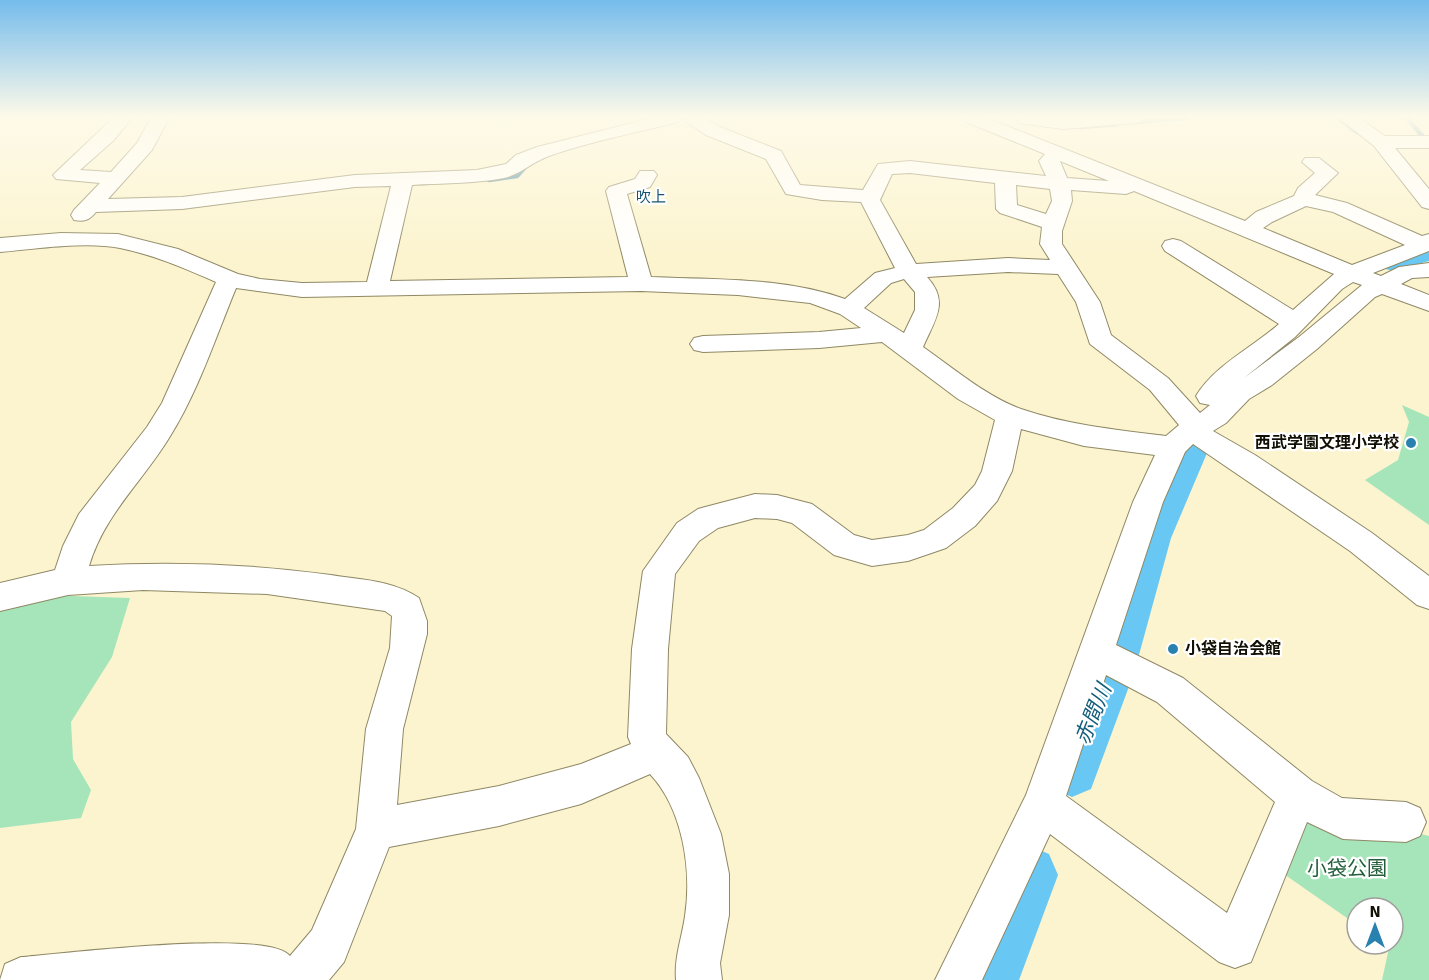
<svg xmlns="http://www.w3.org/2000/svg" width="1429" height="980" font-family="Signika,'Noto Sans JP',sans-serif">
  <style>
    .green { fill: #a6e5ba }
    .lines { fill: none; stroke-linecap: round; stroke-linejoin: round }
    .stream { stroke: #4e90ab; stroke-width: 4.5 }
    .river { fill: #68c7f3; fill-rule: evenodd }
    .minor-casing { stroke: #8f8865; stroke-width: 2 }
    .minor { fill: #fff; fill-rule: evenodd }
    .poi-dot { fill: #2981af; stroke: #fff; stroke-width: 2 }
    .labels { text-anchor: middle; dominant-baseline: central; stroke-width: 4.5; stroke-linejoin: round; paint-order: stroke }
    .far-neighbourhood-label { font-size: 15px; fill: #175474; stroke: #fff }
    .poi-label { font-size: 16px; font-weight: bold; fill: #120f04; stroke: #fff; text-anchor: end }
    .near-park-label { font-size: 20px; fill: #235e3b; stroke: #fff }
    .near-water-label { font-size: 21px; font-style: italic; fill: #135e7b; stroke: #fff }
  </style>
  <rect width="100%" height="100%" fill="#fcf4cf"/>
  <path class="green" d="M1402,405L1429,417V525L1365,480L1398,460L1409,422Z
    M42,595L130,598L112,657L71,722L73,759L91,790L81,818L0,828V605Z
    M1307,815L1410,831L1429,836V980H1382L1389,948L1384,944H1393V908H1357V925L1281,872Z"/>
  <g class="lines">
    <path class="stream" d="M1338,118L1357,132
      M1407,118L1424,138
      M1134,122L1186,118
      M1081,127L1117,124
      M489,180L517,176L529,163"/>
    <path class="river" d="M1429,243V261L1393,271L1382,268L1377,261L1382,254Z
      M1190,431L1204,436L1210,446L1171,538L1134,673L1091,789L1072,797L1053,789L1045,770L1084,673L1127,538L1176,436Z
      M1028,845L1049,854L1058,875L1019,980H955L1007,854Z"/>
    <g class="minor-casing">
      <path id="minor" d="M113,118H132L113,141L80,170L111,172L137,143L151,118H169L152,150L108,199L182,197L355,175L477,170L506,164L516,155L537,147L652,118H703L720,127L781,151L800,185L863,190L878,164L910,161L1046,176L1039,161L1045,154L966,122L963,118H987L1245,221L1256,212L1294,196L1298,188L1315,173L1302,162L1305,158H1319L1338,173L1315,195L1347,203L1422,236L1429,234V251L1373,273L1381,276L1399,267L1429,263V277L1412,278L1401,284L1429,295V311L1382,294L1375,297L1317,349L1272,385L1249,399L1226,423L1213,431L1255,455L1372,533L1429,576V609L1417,605L1350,551L1193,444L1185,452L1163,502L1116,645L1183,678L1312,781L1342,798L1406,802L1420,808L1426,822L1420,836L1406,842L1343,839L1307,822L1251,962L1235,968L1219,962L1050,834L982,980H935L1026,795L1133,502L1155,455L1084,446L1021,429L1012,471L997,501L975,526L946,548L908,561L872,566L834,555L792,523L777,519L755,518L718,528L699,541L675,574L668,649L666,734L688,757L699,778L721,834L729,874V915L720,963L722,980H676C674,957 682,938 685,916C692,870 683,809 650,774L581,804L499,826L389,847L344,962L329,980H0L5,964L21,957C62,954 269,928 290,956L312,930L356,829L366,729L390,648L392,616L385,611L267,594L143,590L68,595L0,611V583L55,570L63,546L79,514L147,427L162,403L216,282C184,268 154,255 120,248C85,241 36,249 0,252V238L61,233L118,234L178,249L238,274L260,279L302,283L367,282L391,186L355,187L182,209L96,212C89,220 85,222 74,220L71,215L74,210L100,183L56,179L53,175ZM681,118L706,135L766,159L786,194L822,200L861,202L895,268L875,273L845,299C785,277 715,280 651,277L627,194L650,187L657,175L654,171H640L635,179L609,187L606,191L628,277L390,281L412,185C442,183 474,184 504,178C521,174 532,162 549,156C591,141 636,133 678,122ZM1060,161L1109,181L1067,178ZM910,173L995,183L996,209L1000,213L1042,227L1040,244L1050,260L1008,258L916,264L880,200L892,174ZM1016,185L1050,189L1052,201L1046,214L1017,205ZM1071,190L1126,194L1134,191L1334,274L1293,310L1181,241L1173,239L1165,241L1162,246L1165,251L1279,324C1253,347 1215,365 1196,396L1200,403L1210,405L1200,413L1168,378L1111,335L1100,302L1062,244V231L1072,201ZM1306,206L1333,212L1405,245L1352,265L1263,228L1272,222ZM1008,272L1058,274L1076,302L1090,344L1150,390L1179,425L1166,436C1117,430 1068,425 1021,409C987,397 952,367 923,347C935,319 950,302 927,277ZM904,279L915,292V310L904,333L864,308L891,283ZM1353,282L1362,285L1299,337L1244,378L1295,337L1342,289ZM236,288L302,297L641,291L738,295L810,303L840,314L861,328L819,332L703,336L694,338L690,344L694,350L703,352L819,348L882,342L958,399L995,420L982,471L975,485L953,508L924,530L908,535L872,540L854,535L812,504L777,495L755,494L709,506L698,509L677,523L643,571L632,649L628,737L631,744L581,764L499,786L397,805L403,729L427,634V621L419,598C392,580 362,580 331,575C251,564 170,561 89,566C104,515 142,482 169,438C198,392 215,339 236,288ZM1106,675L1157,702L1275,802L1227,913L1066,796Z
        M1017,118H1144L1141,122L1135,123L1063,129L1019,123Z
        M1339,118H1359L1385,136H1429V148H1395L1429,189V209L1422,207L1374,146Z"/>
    </g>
    <use href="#minor" class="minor"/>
  </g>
  <linearGradient id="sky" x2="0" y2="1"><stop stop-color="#75bcec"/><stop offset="0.46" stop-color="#fefae9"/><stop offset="1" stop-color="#fefae9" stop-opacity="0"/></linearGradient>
  <rect width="1429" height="255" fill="url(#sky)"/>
  <g class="poi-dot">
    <circle cx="1411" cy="443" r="6"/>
    <circle cx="1173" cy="649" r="6"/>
  </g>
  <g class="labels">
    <g class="far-neighbourhood-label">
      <text x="651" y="197">吹上</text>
    </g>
    <g class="poi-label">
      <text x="1399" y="443">西武学園文理小学校</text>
      <text x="1185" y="649" text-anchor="start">小袋自治会館</text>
    </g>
    <g class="near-park-label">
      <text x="1347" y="868">小袋公園</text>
    </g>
    <g class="near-water-label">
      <text transform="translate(1093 714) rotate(-68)">赤間川</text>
    </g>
  </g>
  <g transform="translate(1375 926)"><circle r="28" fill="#ffffff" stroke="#a09f9b" stroke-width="1.5"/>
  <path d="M0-4.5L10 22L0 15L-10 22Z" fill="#2981af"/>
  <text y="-9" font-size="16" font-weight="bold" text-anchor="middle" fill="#120f04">N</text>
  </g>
</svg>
